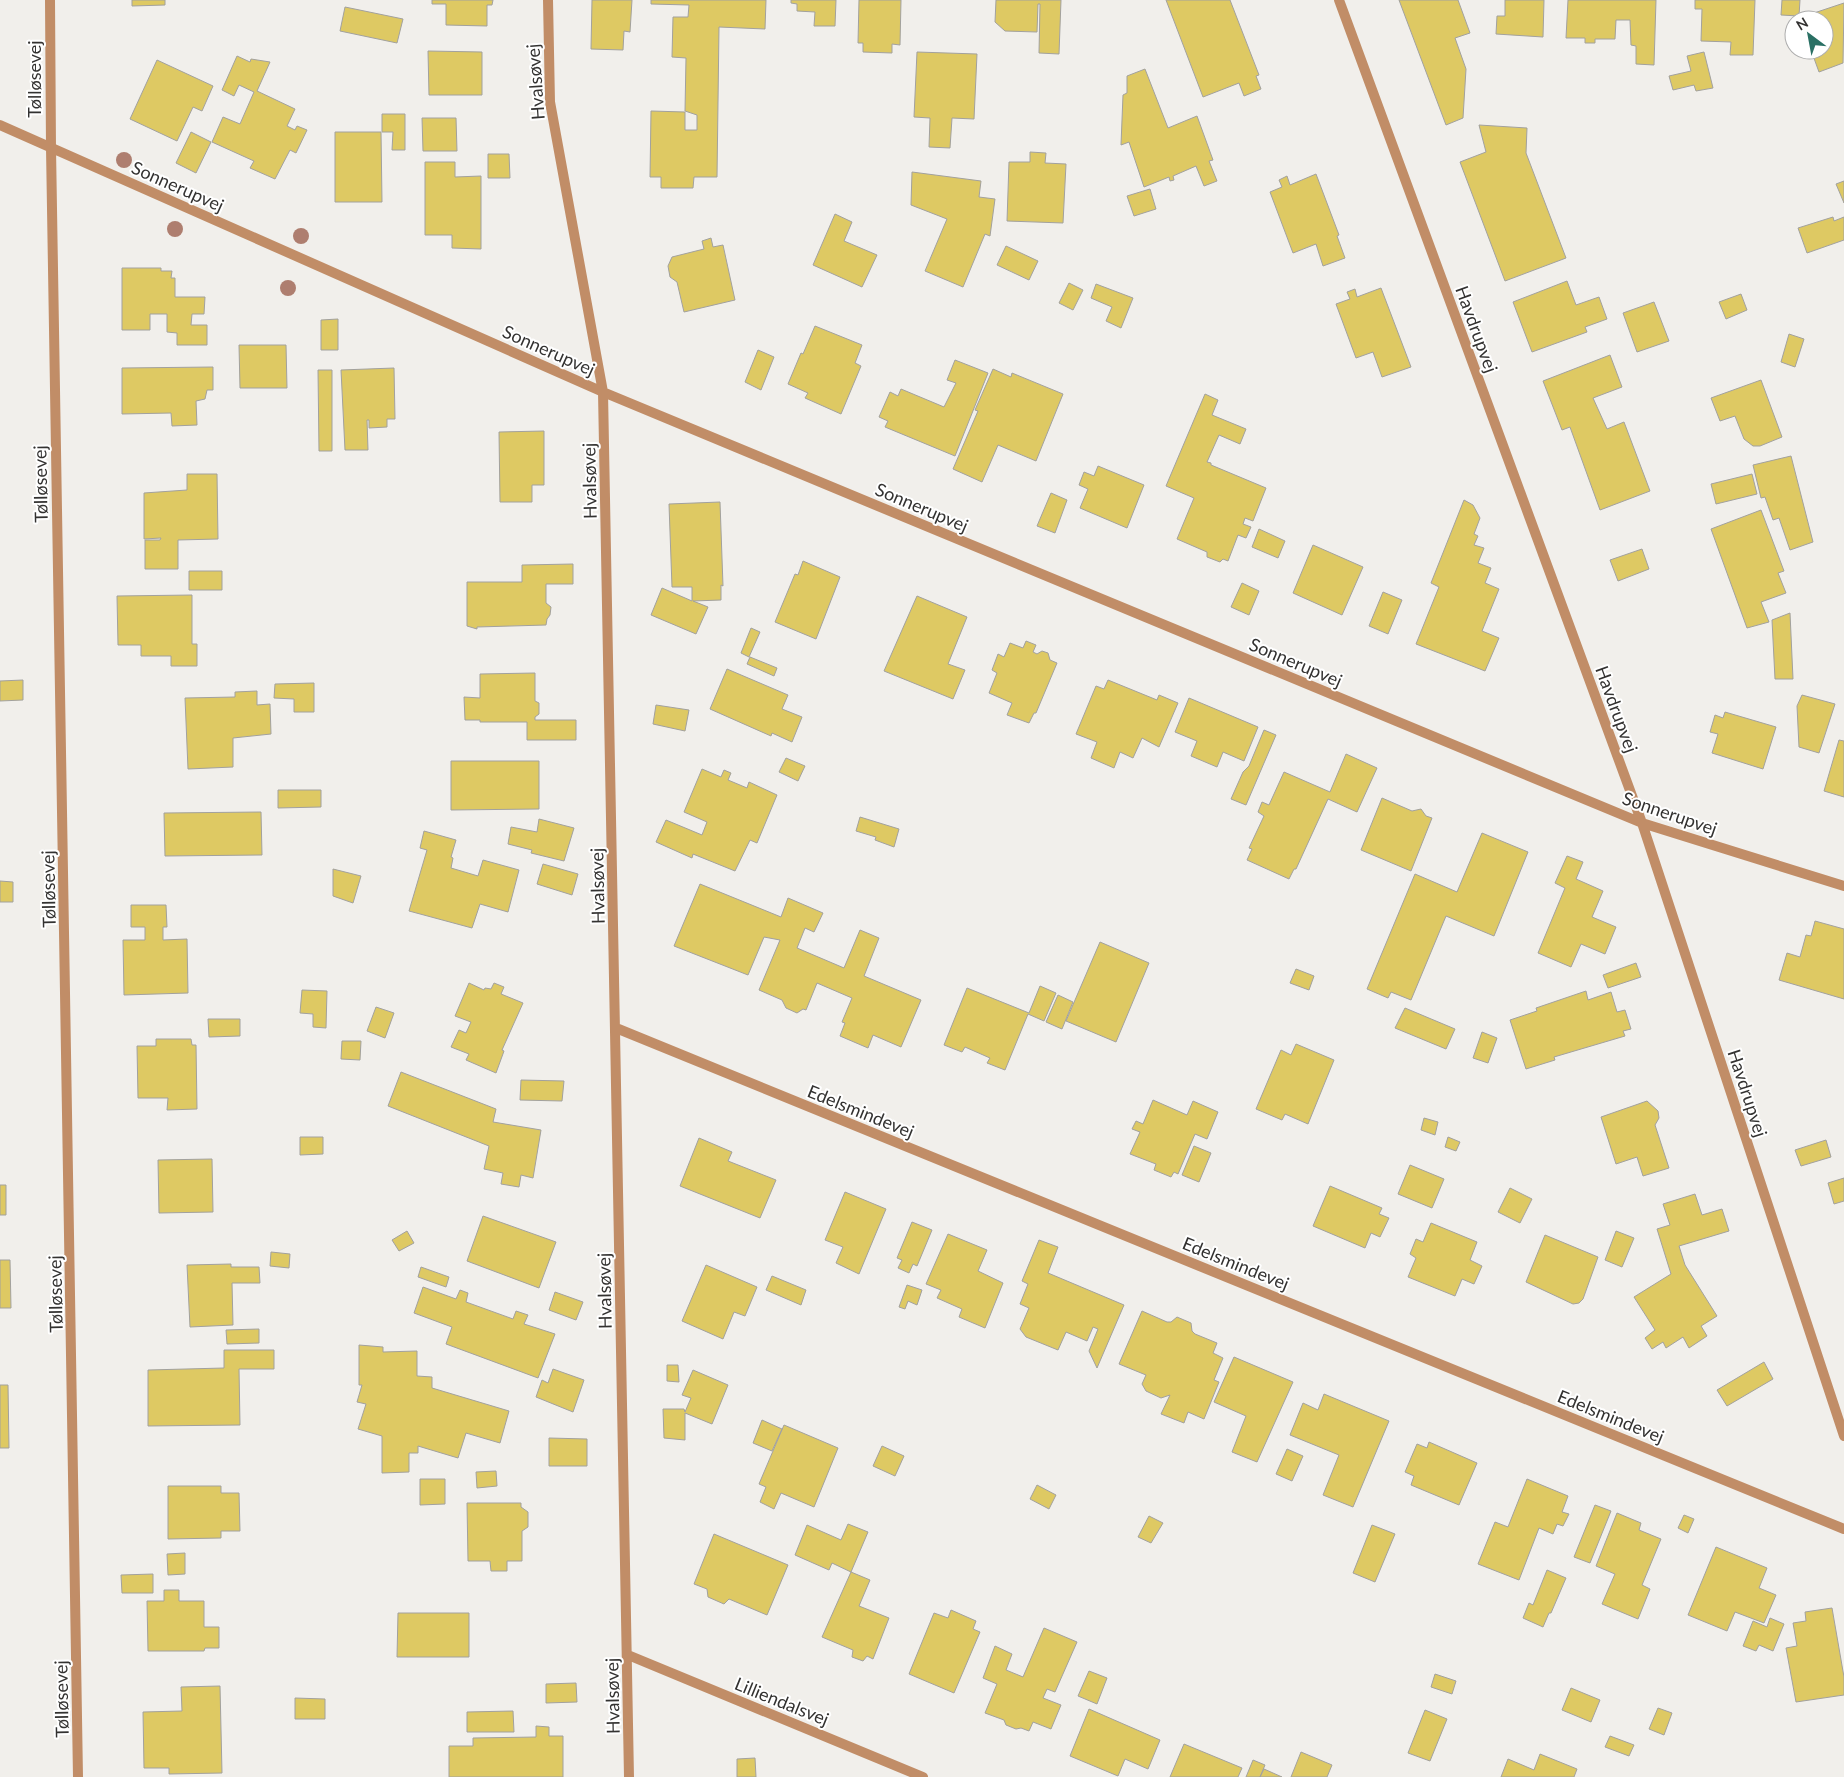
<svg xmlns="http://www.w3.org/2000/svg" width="1844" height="1777" font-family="Lato,sans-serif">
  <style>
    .building { fill: #dec963; stroke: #a2a19e }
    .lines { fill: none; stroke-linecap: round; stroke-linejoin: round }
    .minor { stroke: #c18d67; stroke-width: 10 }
    .tree { fill: #ae7e6f }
    .labels { text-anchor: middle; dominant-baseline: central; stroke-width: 4; stroke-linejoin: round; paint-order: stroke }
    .street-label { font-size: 18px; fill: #333231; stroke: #fff }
  </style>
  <rect width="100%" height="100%" fill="#f1efeb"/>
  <path class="building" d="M132,0H165V5L132,6Z
    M432,0H493L492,5H487V26L446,25V4H432Z
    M592,0H632L630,32L624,31L623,50L591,49Z
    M651,0H766L765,29L719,27L717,177H694L693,188H661V177H650L651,111L685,112V130H697V115L685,111L686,58L672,57L673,17H688L689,5L651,4Z
    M791,0H836L835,26H814L815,12L797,11V4L791,3Z
    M859,0H901L900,45L892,44V53L863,52V43H858Z
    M996,0H1061L1059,54L1039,53L1040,4H1038L1037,32L1005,31L995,22Z
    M1166,0H1230L1259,75L1256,76L1261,89L1244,96L1239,83L1203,97Z
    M1399,0H1458L1470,33L1455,38L1466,69L1463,118L1446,125Z
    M1505,0H1544L1543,37L1496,34L1497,16H1505Z
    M1568,0H1656L1654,65L1636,64V46L1631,45L1630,20H1616L1615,39H1595V43H1585V38H1566Z
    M1695,0H1755L1753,55H1730L1731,42L1701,41L1702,9H1695Z
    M1782,0H1800L1799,16L1781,15Z
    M1844,3L1843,63L1819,72L1811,50H1824V20H1806L1805,16Z
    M345,7L403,19L397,43L340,31Z
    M428,51L482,52V95H429Z
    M917,52L977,54L974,119L952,118L950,148L929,147L930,118L914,117Z
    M1704,52L1713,88L1696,91L1694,85L1673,90L1669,76L1691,71L1687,56Z
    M237,56L250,62L251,59L270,62L257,91L295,109L287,126L295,130L297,126L307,130L296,153L290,150L275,179L250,168L254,161L212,142L223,117L240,124L254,92L239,85L234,96L222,90Z
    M157,60L213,86L202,111L193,107L177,141L130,119Z
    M1145,69L1168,128L1197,116L1213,160L1209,161L1217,181L1204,186L1196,166L1173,176L1174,180L1170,181L1169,177L1144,187L1129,142L1121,145L1123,95L1127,93V76Z
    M382,114H405V150H392L393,132H382Z
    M422,118H456L457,151H423Z
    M1479,125L1527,128L1526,153L1566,258L1505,281L1460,162L1486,152Z
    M191,132L211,142L196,173L176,163Z
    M335,132H381L382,202H335Z
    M1030,152L1046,153L1045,163L1066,164L1063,223L1007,221L1009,162H1030Z
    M488,154H509L510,178H488Z
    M425,162H455V177L481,176V249L452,248V235H425Z
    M912,172L981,181L979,197L995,199L990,236L985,234L963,287L925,271L947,219L911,205Z
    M1316,174L1339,235L1337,236L1345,258L1323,266L1316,244L1293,253L1270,192L1282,187L1279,180L1287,176L1290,185Z
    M1844,181V203L1836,184Z
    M1150,189L1156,209L1134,216L1127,196Z
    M835,214L852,222L844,241L877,255L862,287L813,265Z
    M1833,217L1834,221L1844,217V240L1807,253L1798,228Z
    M711,238L713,247L723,245L735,300L684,312L677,282L670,277L668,266L672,257L704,249L702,241Z
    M1006,246L1038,261L1029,280L997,265Z
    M122,268H161V271H172L171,278H175V297H205L204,314H192L191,325H207V345H177V333L167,332V314H150V330H122Z
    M1567,281L1576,305L1599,297L1607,319L1585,327L1587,332L1532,352L1513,302Z
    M1069,283L1083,290L1073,310L1059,303Z
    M1096,284L1133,298L1121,328L1106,321L1112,307L1091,298Z
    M1381,288L1411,367L1382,377L1373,352L1356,358L1336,304L1350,299L1347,292L1355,289L1357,297Z
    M1741,294L1747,310L1726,319L1719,302Z
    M1654,302L1669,341L1637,352L1623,313Z
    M338,319V350H321V320Z
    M815,326L862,345L855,363L861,366L841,414L805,398L808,393L788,384L801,353L803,354Z
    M1789,334L1804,339L1795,367L1781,362Z
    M239,345H286L287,388H240Z
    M758,350L774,357L761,390L745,382Z
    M1610,355L1622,387L1593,398L1607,429L1624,422L1650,491L1600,510L1570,427L1562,430L1543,381Z
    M955,360L988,373L955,456L885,427L888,421L879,417L890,392L898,396L901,389L944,407L956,383L947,380Z
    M213,367V390H207L205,399L196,401L197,425L172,426L171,413L122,414V368Z
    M394,368L395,419H387V427L369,428V420H367L368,450H345L341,370Z
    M993,369L1011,377L1012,373L1063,394L1036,461L998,445L982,482L953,469L978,411L975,410Z
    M318,370H332V451H319Z
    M1761,380L1782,437L1760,446H1753L1744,439L1735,416L1720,421L1711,398Z
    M1205,394L1218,400L1212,415L1246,429L1240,444L1219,435L1207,462L1211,463V465L1266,488L1253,521L1245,518L1243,524L1251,527L1246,538L1238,535L1228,561L1223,559L1220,562L1207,557V552L1177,539L1194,498L1166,486Z
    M544,431V485H532V502H500L499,432Z
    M1791,456L1813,542L1790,550L1779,518L1773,520L1765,497L1761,498L1753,465Z
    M1098,466L1144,485L1127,528L1080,508L1088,489L1079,485L1084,472L1094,476Z
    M187,474H217L218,539L178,540V569H145V540H160L161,538L144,539V493L187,490Z
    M1752,474L1757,494L1716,504L1711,484Z
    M1051,493L1067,500L1055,533L1037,526Z
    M1464,500L1473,505L1480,518L1474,534L1478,536L1474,545L1484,548L1478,563L1491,568L1485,583L1499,589L1482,631L1499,638L1485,671L1416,644L1439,587L1431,583Z
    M720,502L723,586L721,585V600L693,601L708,607L696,634L651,615L662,588L692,601V587H672L669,504Z
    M1761,510L1784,571L1778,573L1786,593L1761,602L1769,622L1747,628L1711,529Z
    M1259,529L1285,541L1278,558L1252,547Z
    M1313,545L1363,567L1342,615L1293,593Z
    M1642,549L1649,569L1618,581L1610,560Z
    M803,561L840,577L816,639L775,622L795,574L798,575Z
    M573,564V584H546V603L551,607L550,615L547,619L546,625L477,627V629L467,626V582H522V565Z
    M189,571H222V590H189Z
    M1242,583L1259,591L1249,615L1231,607Z
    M1383,592L1402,600L1388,634L1369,626Z
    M192,595V644H197V666H171V656H141V645H118L117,596Z
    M917,596L967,617L948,664L965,670L953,699L884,671Z
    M1790,613L1793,679H1775L1772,620Z
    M751,628L760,632L749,657L741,653Z
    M1026,641L1036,645L1033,652L1037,654L1042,651L1048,653L1050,660L1057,663L1036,713H1034L1029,723L1007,715L1012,703L989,693L997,673L992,670L998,654L1004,657L1010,643L1023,648Z
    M750,657L777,668L774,676L747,664Z
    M727,669L788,695L782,709L802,717L792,742L772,733L771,736L710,709Z
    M535,673V701L539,703V714L535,717V720H576V740H527V722H480V720H465L464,697L480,698V674Z
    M23,680V700L0,701V681Z
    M1108,680L1157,700L1159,695L1178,703L1159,747L1142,738L1133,758L1120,752L1114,768L1091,758L1097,742L1076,734L1096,686L1104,689Z
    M314,683V712H294V699L274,698L275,684Z
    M257,691V705L270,704L271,734L233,738V767L188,769L185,698L235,697V692Z
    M1802,695L1835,704L1819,753L1799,747L1797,706Z
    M1189,698L1258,727L1244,761L1223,752L1217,767L1191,756L1197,741L1175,732Z
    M656,705L689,710L685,731L653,724Z
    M1725,712L1776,727L1763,769L1712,753L1718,734L1710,732L1715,715L1723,718Z
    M1264,730L1276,735L1246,805L1231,799L1243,772L1249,766Z
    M1839,740L1844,741V797L1824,791Z
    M1346,754L1377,768L1357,812L1328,799L1296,869H1294L1289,879L1247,860L1252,849L1249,848L1264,816L1258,812L1262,802L1269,805L1284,772L1330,792Z
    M786,758L805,766L798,781L779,772Z
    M451,761H539V809L451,810Z
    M702,769L721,777L724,770L731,773L728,780L747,788L749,782L777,795L757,843L750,840L735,871L693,854L692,858L656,842L666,820L702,835L707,822L684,812Z
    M278,790H321V807L278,808Z
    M1382,798L1412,811L1421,809L1426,816L1432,818L1411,871L1361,850Z
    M261,812L262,855L165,856L164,813Z
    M860,817L899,829L894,847L875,840L876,837L856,831Z
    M539,819L574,828L564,861L531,853L532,850L508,844L511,827L537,832Z
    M424,831L456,840L451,857L453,858L451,868L478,876L483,860L519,870L508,912L480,904L472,928L409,911L427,850L420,848Z
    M1482,833L1528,852L1494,936L1446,916L1411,1000L1391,992L1388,998L1367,989L1415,874L1457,892Z
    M1567,856L1583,862L1576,879L1603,891L1592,917L1616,927L1605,954L1581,944L1571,967L1538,953L1565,888L1555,883Z
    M543,864L578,874L572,895L537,884Z
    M333,869L361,876L353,903L333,896Z
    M0,881L13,882V902H0Z
    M700,884L781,917L788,898L823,913L814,932L805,928L797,948L844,968L860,930L879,938L864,976L921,1000L901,1047L873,1035L868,1048L840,1036L845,1023L842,1022L852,998L817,983L806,1010L803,1009L797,1013L786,1008L782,1000L759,990L780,940L764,937L748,975L674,946Z
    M131,905H166L167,927H163V940L187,939L188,993L124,995L123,940H145V927H131Z
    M1815,921L1844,929V999L1779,980L1787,953L1800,957L1806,935L1811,936Z
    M1100,942L1149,963L1116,1042L1066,1021Z
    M1636,963L1641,977L1608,988L1603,975Z
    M1296,969L1314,976L1309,990L1290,983Z
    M469,983L484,990L485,988L491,989L494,983L504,987L501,994L523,1003L502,1050L504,1051L496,1073L466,1060L469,1054L451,1047L459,1030L466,1033L471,1022L455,1016Z
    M1040,986L1056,993L1044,1021L1028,1014L1005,1070L987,1063L990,1058L965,1047L962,1052L944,1045L967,988L1029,1013Z
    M302,990L327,991L326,1028L313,1027V1014L300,1013Z
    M1586,991L1588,1000L1611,992L1617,1012L1625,1010L1631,1029L1623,1031L1625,1036L1554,1057L1555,1060L1526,1069L1510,1020L1537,1011L1536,1008Z
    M1058,995L1073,1002L1062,1029L1046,1022Z
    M376,1007L394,1013L385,1038L367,1031Z
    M1405,1008L1455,1029L1446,1049L1395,1028Z
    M208,1019H240V1036L209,1037Z
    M1482,1032L1497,1038L1488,1063L1473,1058Z
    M156,1039H191L192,1045H196L197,1109L167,1110L168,1098H138L137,1046H156Z
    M342,1041H361L360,1060L341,1059Z
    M1296,1044L1334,1060L1308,1124L1285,1114L1282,1120L1256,1109L1281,1050L1291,1055Z
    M401,1072L496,1109L493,1122L541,1130L533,1178L521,1175L519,1187L501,1184L503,1173L484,1169L489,1146L388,1106Z
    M521,1080L564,1081L562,1101L520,1100Z
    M1153,1100L1187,1115L1193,1101L1218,1112L1207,1139L1195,1134L1178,1174L1174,1172L1171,1177L1154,1170L1156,1164L1130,1154L1140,1132L1132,1129L1136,1121L1143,1124Z
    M1647,1101L1658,1111L1659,1118L1655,1125L1669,1168L1643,1176L1637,1157L1616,1164L1601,1117Z
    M1424,1118L1438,1122L1435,1135L1421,1130Z
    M300,1137H323V1154L300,1155Z
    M1448,1137L1460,1142L1456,1151L1445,1147Z
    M699,1138L732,1152L728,1161L776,1180L760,1218L680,1186Z
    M1826,1140L1831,1157L1801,1166L1795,1150Z
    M1194,1146L1211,1153L1199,1182L1182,1175Z
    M212,1159L213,1212L159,1213L158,1160Z
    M1410,1165L1444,1179L1432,1208L1398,1194Z
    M1844,1178V1201L1834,1204L1828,1183Z
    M0,1185H6V1215H0Z
    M1330,1186L1382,1208L1379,1214L1389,1218L1380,1237L1371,1233L1365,1248L1313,1226Z
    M1510,1188L1532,1199L1520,1223L1498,1212Z
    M845,1192L886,1209L859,1274L836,1263L843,1247L825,1240Z
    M1695,1194L1702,1215L1722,1209L1729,1231L1679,1246L1685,1265L1717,1316L1701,1326L1707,1336L1689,1348L1683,1337L1666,1348L1663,1342L1652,1349L1645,1338L1655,1330L1634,1297L1671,1274L1657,1229L1670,1225L1663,1204Z
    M483,1216L556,1242L539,1288L467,1261Z
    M912,1222L932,1230L917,1266L913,1264L909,1273L898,1268L902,1260L897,1258Z
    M1431,1223L1477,1242L1470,1260L1482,1266L1474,1284L1462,1279L1455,1296L1408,1277L1416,1258L1410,1254L1416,1239L1423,1242Z
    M407,1231L414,1243L399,1251L392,1240Z
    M1616,1231L1634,1238L1622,1267L1605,1260Z
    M948,1234L987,1250L978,1271L1003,1283L985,1328L959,1317L962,1309L937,1298L941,1290L926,1284Z
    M1545,1235L1598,1257L1583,1299L1579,1303L1573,1304L1526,1282Z
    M1039,1240L1058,1247L1048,1273L1124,1305L1097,1368L1089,1351L1098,1329L1093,1327L1087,1341L1066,1332L1058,1350L1026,1337L1020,1329L1029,1308L1020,1304L1028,1284L1022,1281Z
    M271,1252L290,1254L289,1268L270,1266Z
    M0,1260H10L11,1308H0Z
    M231,1264V1267H259L260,1283H232L233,1325L190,1327L187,1265Z
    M706,1265L757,1287L745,1316L734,1312L723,1339L682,1321Z
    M421,1267L449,1277L446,1287L418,1277Z
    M772,1276L806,1290L801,1305L766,1290Z
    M907,1285L922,1290L917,1305L908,1301L905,1309L899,1307Z
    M423,1287L456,1299L460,1290L468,1293L466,1302L513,1319L516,1311L528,1315L524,1324L555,1334L538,1378L446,1344L452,1327L414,1313Z
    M555,1292L583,1302L576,1320L549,1310Z
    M1142,1311L1167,1322H1171L1177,1317L1191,1323L1192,1331L1195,1334L1217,1343L1213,1353L1223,1358L1214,1380L1219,1382L1204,1419L1188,1412L1184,1423L1161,1414L1170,1395L1161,1398L1146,1391L1142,1384L1146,1375L1119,1364Z
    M259,1329V1343L227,1344L226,1330Z
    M359,1345L383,1347V1352L417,1351V1376L432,1377V1388L509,1411L500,1443L466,1433L458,1458L418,1446V1453H409V1472L382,1473V1436L358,1429L366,1404L357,1402L362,1385H359Z
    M224,1350H274V1369H239L240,1425L148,1426V1370L224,1368Z
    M1234,1357L1293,1382L1257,1462L1232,1452L1246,1416L1214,1402Z
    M1764,1362L1773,1379L1727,1406L1717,1390Z
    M667,1365H678L679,1382L667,1381Z
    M553,1369L584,1380L573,1412L536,1397L542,1380L548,1383Z
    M693,1370L728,1385L712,1424L685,1413V1440L664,1438L663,1409H684L685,1412L691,1398L682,1395Z
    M0,1385H8L9,1448H0Z
    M1324,1394L1389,1421L1353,1507L1323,1495L1339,1455L1290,1435L1303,1403L1318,1410Z
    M762,1420L782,1429L772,1451L753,1443Z
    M784,1425L838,1448L814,1507L781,1493L774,1509L760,1502L766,1487L759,1484Z
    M549,1438L587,1439V1466H549Z
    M1429,1442L1477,1463L1459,1505L1411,1485L1414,1476L1405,1472L1417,1444L1427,1448Z
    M882,1446L904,1456L895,1476L873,1466Z
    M1287,1449L1303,1456L1292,1481L1276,1474Z
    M496,1471L497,1486L477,1488L476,1472Z
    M420,1479H445V1504L420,1505Z
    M1527,1479L1568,1496L1562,1512L1569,1514L1563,1526L1557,1524L1553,1534L1539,1528L1519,1580L1478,1564L1495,1522L1508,1527Z
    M1037,1485L1056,1495L1049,1509L1030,1499Z
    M168,1486H221V1493H239L240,1531H221V1538L168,1539Z
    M467,1503H521V1507L528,1512V1527L522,1531V1561H507V1571H491L490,1561H468Z
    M1595,1505L1611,1511L1590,1563L1574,1557Z
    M1617,1513L1641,1523L1639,1530L1661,1539L1642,1585L1650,1589L1638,1619L1602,1604L1615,1574L1596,1566Z
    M1684,1515L1694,1519L1688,1533L1678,1528Z
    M1149,1516L1163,1523L1151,1543L1138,1537Z
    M848,1524L868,1532L851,1572L832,1563L829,1570L795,1555L807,1525L841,1540Z
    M1372,1525L1395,1534L1375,1582L1353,1573Z
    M714,1534L788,1565L767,1615L729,1599L724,1604L708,1597L707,1589L694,1584Z
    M1716,1547L1767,1568L1759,1588L1776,1595L1764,1623L1735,1612L1727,1631L1688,1615Z
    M185,1553V1574L168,1575L167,1554Z
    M1547,1570L1566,1578L1551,1613H1549L1543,1627L1523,1618L1529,1603L1533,1605Z
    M851,1572L870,1580L859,1606L889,1618L873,1659L867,1656L863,1661L852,1657L853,1650L822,1637Z
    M153,1574V1593H122L121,1575Z
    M164,1590H179V1601H204V1627H219V1648H205L204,1651H148L147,1601H164Z
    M1832,1608L1844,1677V1695L1796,1702L1786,1648L1797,1646L1793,1623L1806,1621L1805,1612Z
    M951,1610L976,1621L973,1629L980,1632L954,1693L909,1674L934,1613L948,1618Z
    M398,1613H469V1657H397Z
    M1770,1618L1784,1624L1773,1651L1759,1645L1756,1651L1743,1646L1753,1621L1767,1627Z
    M1044,1628L1077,1642L1055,1692L1047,1689L1043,1698L1061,1705L1051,1729L1033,1722L1029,1731L1021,1728L1016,1729L1006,1725L1004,1720L985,1713L997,1684L983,1678L995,1646L1012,1654L1006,1670L1023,1677Z
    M1089,1671L1107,1678L1097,1704L1078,1696Z
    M1435,1674L1456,1681L1452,1694L1431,1687Z
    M576,1683L577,1702L546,1703V1684Z
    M220,1686L222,1773L169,1774V1768H144L143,1712L182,1711L181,1687Z
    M1571,1688L1600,1700L1591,1722L1562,1710Z
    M295,1698L325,1699V1719H295Z
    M1658,1708L1672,1713L1664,1735L1649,1729Z
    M1089,1709L1160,1740L1148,1769L1125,1759L1118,1776L1070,1756Z
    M1425,1710L1447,1719L1430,1761L1408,1753Z
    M513,1711L514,1732H467V1712Z
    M536,1726L549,1727V1736H563V1777H449V1746H473V1738L536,1737Z
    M1610,1736L1634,1745L1629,1756L1605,1747Z
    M1184,1744L1242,1768L1238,1777H1170Z
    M1301,1752L1332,1765L1327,1777H1291Z
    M1540,1754L1577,1769L1574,1777H1501L1508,1759L1534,1770Z
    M755,1758L756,1777H737V1759Z
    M1253,1760L1265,1765L1260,1777H1246Z
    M1264,1769L1282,1777H1260Z"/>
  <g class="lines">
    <path class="minor" d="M50,0L51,148L78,1777
      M548,0L550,102L603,392L629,1777
      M1339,0L1642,823L1844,1436
      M0,125L603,392L1642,823L1844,886
      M616,1028L1844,1529
      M628,1655L923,1777"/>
  </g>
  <g class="tree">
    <circle cx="124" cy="160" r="8"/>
    <circle cx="175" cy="229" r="8"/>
    <circle cx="301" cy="236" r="8"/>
    <circle cx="288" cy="288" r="8"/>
  </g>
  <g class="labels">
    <g class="street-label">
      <text transform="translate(34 79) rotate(-90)">Tølløsevej</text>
      <text transform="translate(535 82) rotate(-94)">Hvalsøvej</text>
      <text transform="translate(178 186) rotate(24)">Sonnerupvej</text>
      <text transform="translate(1477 329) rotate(70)">Havdrupvej</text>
      <text transform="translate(549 350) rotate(24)">Sonnerupvej</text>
      <text transform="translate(589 481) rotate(-91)">Hvalsøvej</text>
      <text transform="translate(40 484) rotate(-91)">Tølløsevej</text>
      <text transform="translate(922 507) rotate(23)">Sonnerupvej</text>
      <text transform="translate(1296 662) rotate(23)">Sonnerupvej</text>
      <text transform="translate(1617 709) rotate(70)">Havdrupvej</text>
      <text transform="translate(1670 813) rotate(19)">Sonnerupvej</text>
      <text transform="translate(597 886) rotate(-91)">Hvalsøvej</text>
      <text transform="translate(48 889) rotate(-91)">Tølløsevej</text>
      <text transform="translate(1748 1093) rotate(72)">Havdrupvej</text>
      <text transform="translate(861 1111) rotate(22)">Edelsmindevej</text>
      <text transform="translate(1236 1263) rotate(22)">Edelsmindevej</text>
      <text transform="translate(604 1291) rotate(-91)">Hvalsøvej</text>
      <text transform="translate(55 1294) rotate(-91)">Tølløsevej</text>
      <text transform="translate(1611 1416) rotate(22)">Edelsmindevej</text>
      <text transform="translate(612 1696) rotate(-91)">Hvalsøvej</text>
      <text transform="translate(61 1699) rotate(-91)">Tølløsevej</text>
      <text transform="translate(782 1701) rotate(22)">Lilliendalsvej</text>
    </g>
  </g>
  <g transform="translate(1809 35) rotate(328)"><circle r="24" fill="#ffffff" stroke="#adadad"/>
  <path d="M0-4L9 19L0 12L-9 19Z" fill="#2a7064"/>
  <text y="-8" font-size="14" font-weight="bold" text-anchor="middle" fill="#333231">N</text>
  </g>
</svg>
